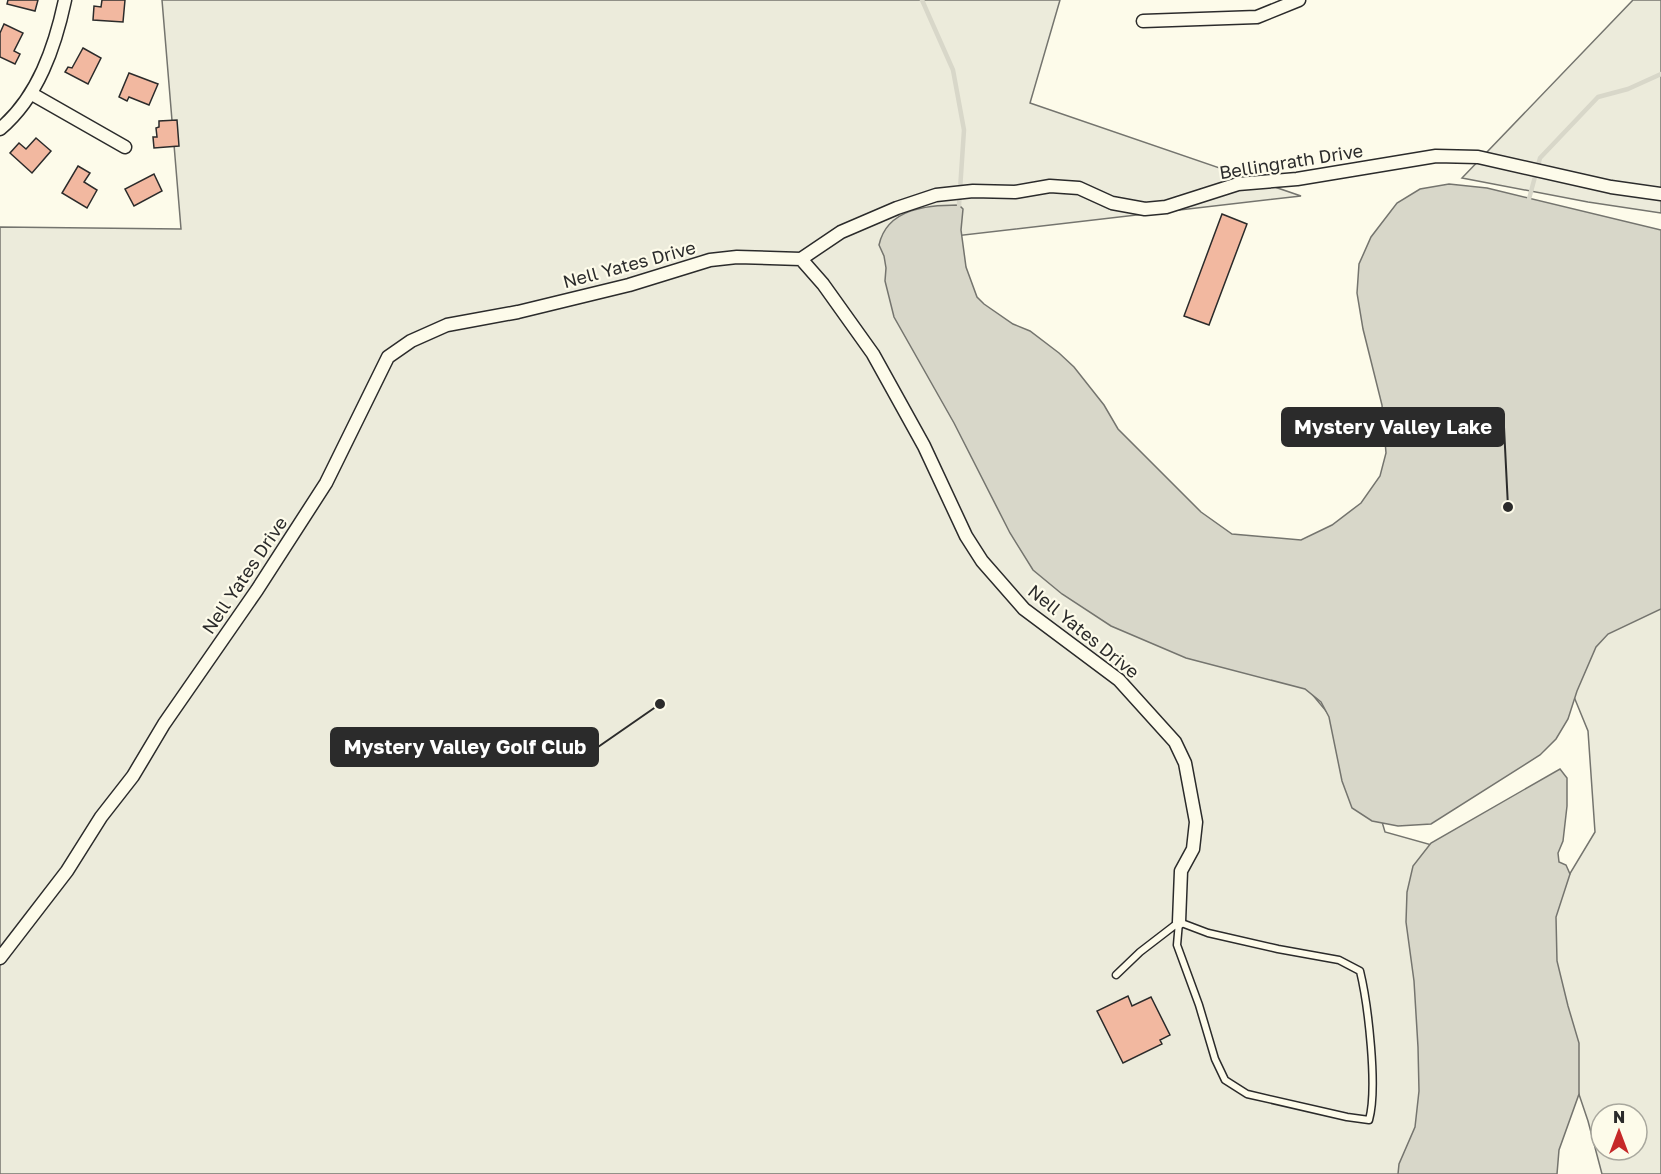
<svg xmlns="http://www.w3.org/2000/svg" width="1661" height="1174" font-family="'Golos Text',sans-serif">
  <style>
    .green { fill: #ecebdb; stroke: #74746e; stroke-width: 1.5; fill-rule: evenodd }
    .water { fill: #d8d7c9; stroke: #74746e; stroke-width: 1.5 }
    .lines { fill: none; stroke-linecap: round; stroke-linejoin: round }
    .stream { stroke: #d8d7c9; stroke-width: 4.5 }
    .building { fill: #f2b8a0; stroke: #2b2b2b; stroke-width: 1.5 }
    .lane-casing { stroke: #2b2b2b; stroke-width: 9 }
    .street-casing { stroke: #2b2b2b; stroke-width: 15 }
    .lane { stroke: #fdfbea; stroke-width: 6 }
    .street { stroke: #fdfbea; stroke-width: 12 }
    .labels { text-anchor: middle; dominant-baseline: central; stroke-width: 4.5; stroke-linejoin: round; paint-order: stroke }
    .street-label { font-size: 18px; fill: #2b2b2b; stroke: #fdfbea }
    .leader { fill: none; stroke: #2b2b2b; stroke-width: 2 }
    .callout-dot { fill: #2b2b2b; stroke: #fdfbea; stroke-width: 2 }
    .callout { fill: #2b2b2b; stroke: #2b2b2b; stroke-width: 2 }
    .callout-label { font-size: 20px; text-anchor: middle; font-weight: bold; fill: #fff }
  </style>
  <rect width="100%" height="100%" fill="#fdfbea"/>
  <path class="green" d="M162,0H1060L1030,103L1301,196L911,241L1291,669L1362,754L1385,832L1439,847L1430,1174H0V227L181,229Z
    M1633,0H1661V213L1588,202L1462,178Z
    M1661,567V1174H1602L1588,1121L1564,1050L1541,934L1557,895L1595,832L1588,731L1572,692L1580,630ZM1601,1114H1637V1150H1601Z"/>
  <path class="water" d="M1449,184L1487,188L1661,230V609L1608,634L1596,647L1577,691L1568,719L1556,739L1540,755L1431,824L1398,826L1372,821L1352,808L1342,781L1329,717L1321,702L1305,689L1186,658L1111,626L1062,594L1033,570L1010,533L954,423L894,317L885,281L886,268L884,256L879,245C887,208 928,205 959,205L963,209L961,230L966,267L977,297L984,304L1013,324L1030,331L1059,353L1074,367L1104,405L1118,429L1201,512L1232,534L1301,540L1332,525L1361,503L1380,476L1386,453L1382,405L1363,329L1357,293L1359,264L1371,237L1397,203L1420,189Z
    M1560,769L1567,778V806L1563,841L1558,853L1559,862L1566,865L1570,874L1556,917L1557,961L1568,1006L1579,1043V1094L1559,1150L1557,1174H1398L1399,1164L1415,1127L1419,1091L1418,1047L1414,981L1406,922L1407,892L1413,866L1431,843Z"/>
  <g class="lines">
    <path class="stream" d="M922,0L953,70L964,130L959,205
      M1529,199L1540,158L1598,97L1628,89L1661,74"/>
  </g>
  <path class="building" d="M8,0H38L35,11L7,4Z
    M102,0H125L123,22L93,20L94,6L101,7Z
    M4,24L23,33L14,51L20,54L15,64L0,57V33Z
    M83,48L101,58L88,84L65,72L68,67L72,68Z
    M129,73L158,84L149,105L129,97L127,101L119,97Z
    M177,120L179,146L154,148L153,137H157L156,128L159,127V121Z
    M36,138L51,151L32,173L10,153L19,143L26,149Z
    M78,166L90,173L84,182L97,190L87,208L62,193Z
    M154,174L162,191L134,206L125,189Z
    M1222,214L1247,224L1209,325L1184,316Z
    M1128,996L1132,1006L1151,997L1170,1035L1160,1040L1162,1044L1123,1063L1097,1011Z"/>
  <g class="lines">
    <g class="lane-casing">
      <path id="lane" d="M1179,922L1208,933L1278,949L1339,960L1360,971C1368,1004 1378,1088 1369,1120L1347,1117L1247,1094L1225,1080L1215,1059L1199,1005L1177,945Z
        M1116,975L1140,952L1179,922"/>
    </g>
    <g class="street-casing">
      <path id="street" d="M1143,21L1257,17L1299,0
        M32,94L125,147
        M0,129C38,97 55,47 65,0
        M801,259L841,232L897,208L936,195L973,191L1015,192L1050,186L1079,188L1112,203L1145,209L1166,207L1238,184L1297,179L1436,156L1478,157L1611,187L1661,194
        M0,958L67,871L101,817L133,776L164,724L257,590L326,483L388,357L411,341L447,325L518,312L629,285L710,260L737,257L801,259L823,284L873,354L924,446L966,536L982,561L1024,609L1119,680L1175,742L1185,763L1196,822L1193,849L1181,871L1179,922"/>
    </g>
    <use href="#lane" class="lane"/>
    <use href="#street" class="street"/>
  </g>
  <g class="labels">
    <g class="street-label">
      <text transform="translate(1291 161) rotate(-9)">Bellingrath Drive</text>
      <text transform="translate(629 264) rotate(-15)">Nell Yates Drive</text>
      <text transform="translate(244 575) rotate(-56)">Nell Yates Drive</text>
      <text transform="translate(1084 631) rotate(39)">Nell Yates Drive</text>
    </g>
  </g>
  <path class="leader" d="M1508 507L1504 427M660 704L598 747"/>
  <g class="callout-dot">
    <circle cx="1508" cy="507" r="6"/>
    <circle cx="660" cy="704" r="6"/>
  </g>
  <g class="callout">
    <rect x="1282" y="408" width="222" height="38" rx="6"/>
    <rect x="331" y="728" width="267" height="38" rx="6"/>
  </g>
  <g class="callout-label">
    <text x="1393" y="434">Mystery Valley Lake</text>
    <text x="465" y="754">Mystery Valley Golf Club</text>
  </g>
  <g transform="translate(1619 1132)"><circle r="28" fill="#fdfbea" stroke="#a9a89e" stroke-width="1.5"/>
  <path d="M0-4.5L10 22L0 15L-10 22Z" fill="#c62828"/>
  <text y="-9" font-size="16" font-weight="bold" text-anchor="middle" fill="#2b2b2b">N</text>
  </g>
</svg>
